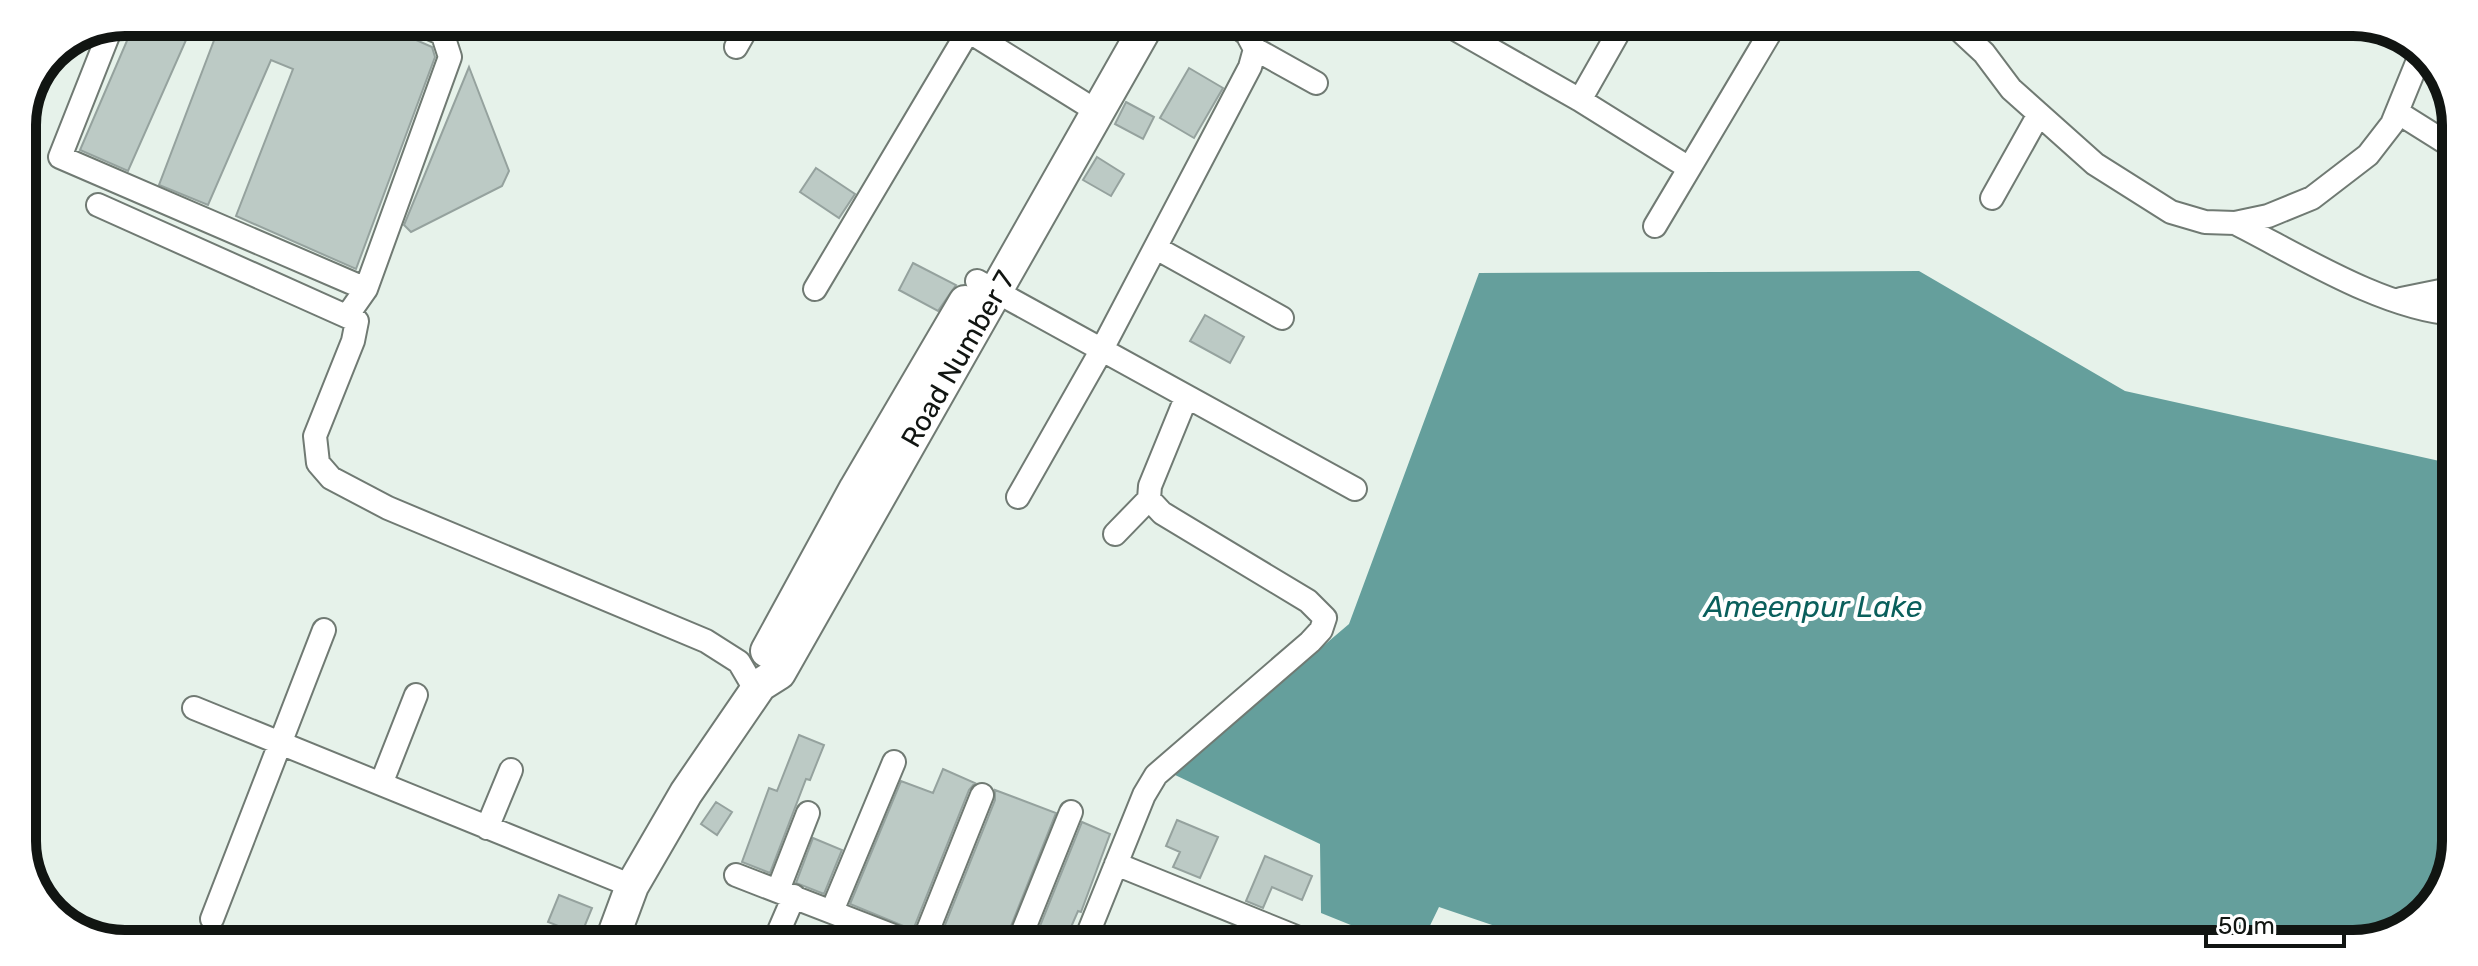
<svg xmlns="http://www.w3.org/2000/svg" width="2478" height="966" font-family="Rubik,sans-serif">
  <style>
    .water { fill: #659f9c }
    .building { fill: #bccac5; stroke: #95a29e; stroke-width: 2 }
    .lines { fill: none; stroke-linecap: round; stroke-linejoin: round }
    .street-casing { stroke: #707a73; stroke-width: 26 }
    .secondary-casing { stroke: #707a73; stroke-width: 36 }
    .street { stroke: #fff; stroke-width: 22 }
    .secondary { stroke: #fff; stroke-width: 32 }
    .labels { text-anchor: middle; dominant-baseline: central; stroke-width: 8; stroke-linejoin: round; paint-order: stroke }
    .street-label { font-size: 28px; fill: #111512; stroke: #fff }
    .water-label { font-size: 30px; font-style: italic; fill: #0a5f5c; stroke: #fff }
    .rim { fill: none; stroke: #111512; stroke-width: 10 }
  </style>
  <rect width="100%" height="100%" fill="#e6f2ea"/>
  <path class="water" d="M1919,271L2125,391L2453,464L2450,874L2410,926L2353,944L1542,942L1439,907L1422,942H1393L1321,913L1320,844L1173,774L1349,624L1479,273Z"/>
  <path class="building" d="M135,22H194L128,171L80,150Z
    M221,22L378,23L432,47L435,57L356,269L236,216L293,69L271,60L208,205L159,185Z
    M469,67L509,171L502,186L411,232L404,225Z
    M1189,68L1223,88L1194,138L1160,118Z
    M1126,102L1154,117L1143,139L1115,124Z
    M1097,157L1124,174L1111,196L1083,180Z
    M816,168L855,194L839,218L800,192Z
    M913,263L956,285L938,311L899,290Z
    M1205,315L1244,337L1230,363L1190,341Z
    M799,735L824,745L810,780L806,779L770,873L742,862L769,788L777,791Z
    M943,769L975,783L969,790L913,930L850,904L901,781L933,793Z
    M995,790L1056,813L1005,941H988L971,933L968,941L939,940L995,800Z
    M716,802L732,812L717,835L701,824Z
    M1177,820L1218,837L1200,878L1173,867L1180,852L1166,846Z
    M1082,822L1110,834L1081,912L1078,911L1065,941H1034Z
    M813,838L842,850L824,894L796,883Z
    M1265,856L1312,876L1302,900L1272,887L1263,908L1246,901Z
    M559,895L592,908L581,935L548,922Z"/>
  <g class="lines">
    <g class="street-casing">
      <path id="street" d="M417,23L441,33
        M957,24L1098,112
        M1448,25L1580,100L1689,168
        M1956,27L1984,53L2011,89L2095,164L2171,212L2205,222L2235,223L2268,216L2312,198L2368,155L2392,124L2421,53
        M111,28L60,157L366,289
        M736,47L749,24
        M1255,49L1316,83
        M1580,100L1622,26
        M2397,112L2456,149
        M1992,198L2039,114
        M98,205L357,321L353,341L315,436L318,463L331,478L388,508L706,641L739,662L756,691
        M2235,223C2300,256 2382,308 2454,314
        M1655,226L1774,26
        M1156,248L1282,318
        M977,281L1355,489
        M815,289L969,30
        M2401,299L2455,288
        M347,316L366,289L450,57L439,23
        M1018,497L1101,351L1250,67L1255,49L1247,34L1235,25
        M1115,534L1149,499
        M194,708L632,886
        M381,784L416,695
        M487,828L511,770
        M1116,864L1306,941
        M736,875L904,940
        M778,890L808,813
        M832,911L894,762
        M212,919L324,630
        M775,940L794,896
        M924,940L982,795
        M1019,941L1071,812
        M1085,941L1144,795L1156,775L1310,642L1321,630L1325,618L1308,601L1162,513L1149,499L1150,486L1186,398"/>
    </g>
    <g class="secondary-casing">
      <path id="secondary" d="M767,651L856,488L965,302
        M612,940L632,886L686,793L760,685L779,673L1147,25"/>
    </g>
    <use href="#street" class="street"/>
    <use href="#secondary" class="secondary"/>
  </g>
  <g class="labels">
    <g class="street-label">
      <text transform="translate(958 359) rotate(-60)">Road Number 7</text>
    </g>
    <g class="water-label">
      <text x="1813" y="607">Ameenpur Lake</text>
    </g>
  </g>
  <path d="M0 0H2478V966H0ZM125 36H2353A89 89 0 0 1 2442 125V841A89 89 0 0 1 2353 930H125A89 89 0 0 1 36 841V125A89 89 0 0 1 125 36Z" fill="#fff" fill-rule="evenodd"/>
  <path class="rim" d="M125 36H2353A89 89 0 0 1 2442 125V841A89 89 0 0 1 2353 930H125A89 89 0 0 1 36 841V125A89 89 0 0 1 125 36Z"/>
  <path d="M2206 934v12h138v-12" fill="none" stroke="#111512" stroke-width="4"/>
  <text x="2218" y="934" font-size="24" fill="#111512" stroke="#ffffff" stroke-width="6" paint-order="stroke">50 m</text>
</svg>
